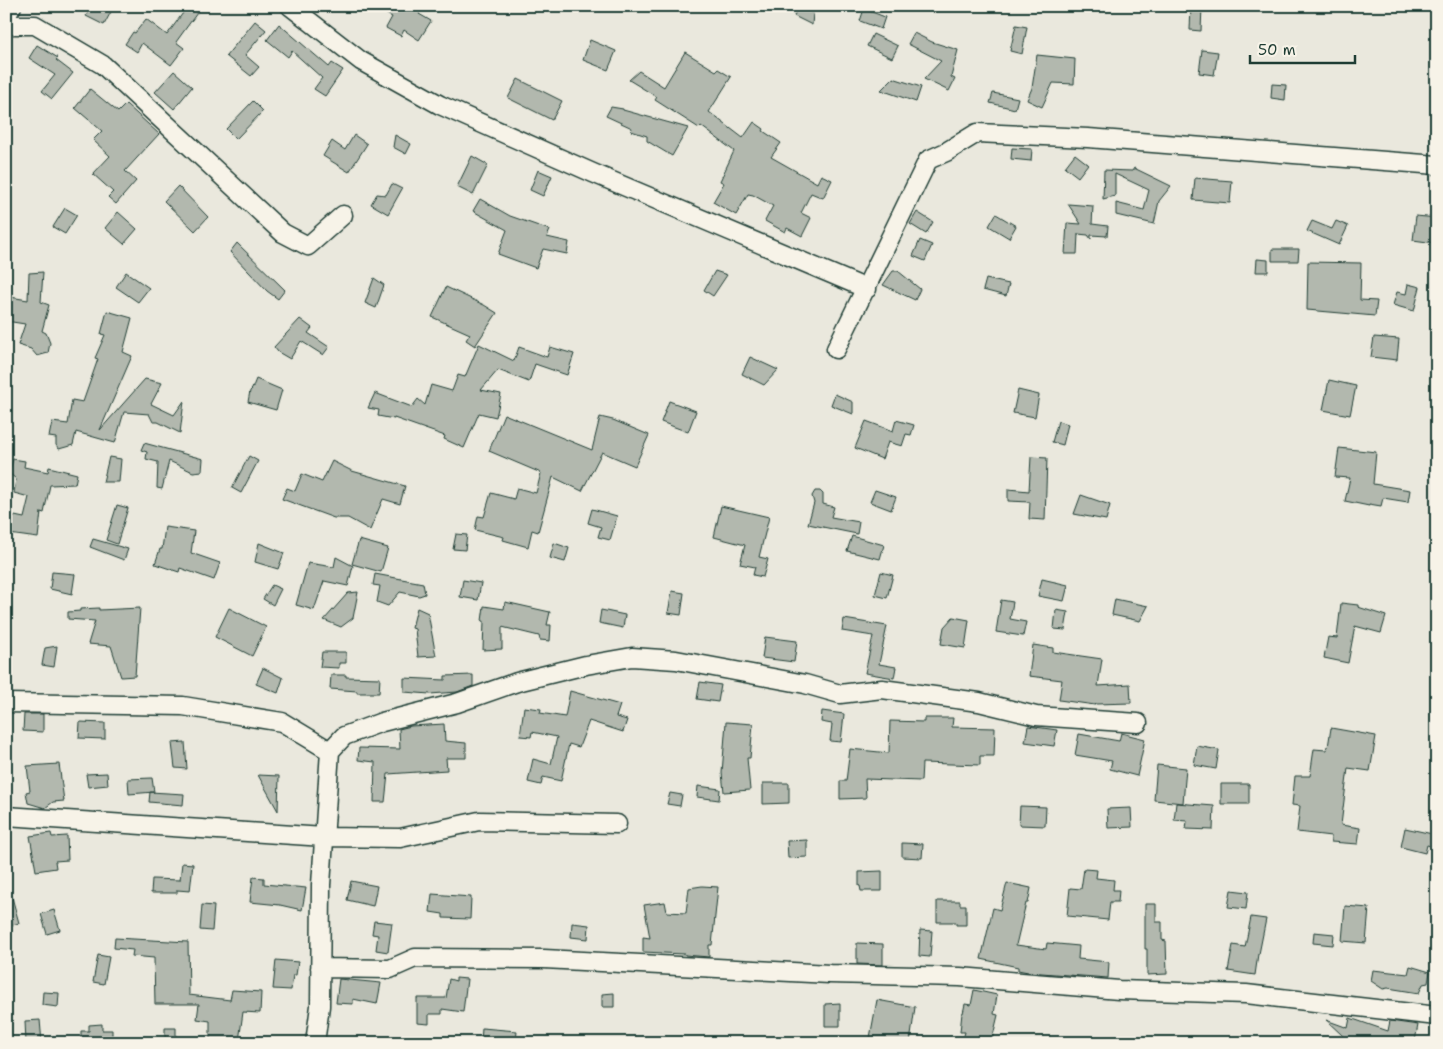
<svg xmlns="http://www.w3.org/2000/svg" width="1443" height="1049" font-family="'Shantell Sans',sans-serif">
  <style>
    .building { fill: #b2b8ae; stroke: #1f3d34 }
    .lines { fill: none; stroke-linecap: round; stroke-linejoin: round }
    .street-casing { stroke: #1f3d34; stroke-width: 21 }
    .street { stroke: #f7f3e8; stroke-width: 18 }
  </style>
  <rect width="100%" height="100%" fill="#eae8dd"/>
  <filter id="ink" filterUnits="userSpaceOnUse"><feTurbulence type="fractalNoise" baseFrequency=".02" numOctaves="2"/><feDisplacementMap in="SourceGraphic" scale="10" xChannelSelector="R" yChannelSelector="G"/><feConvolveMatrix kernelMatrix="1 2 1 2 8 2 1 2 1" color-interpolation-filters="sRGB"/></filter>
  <g filter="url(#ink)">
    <path class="building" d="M91,6H114L104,25L86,16Z
      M188,6L197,13L176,42L184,48L171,65L142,43L137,52L125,44L133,32L135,33L146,19L167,35Z
      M372,6H423L419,14L431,21L419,40L404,30L401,36L386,28L392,17Z
      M798,6L813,13L812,25L794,16Z
      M1191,6H1202L1201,31L1190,30Z
      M864,9L885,17L881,29L860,21Z
      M255,21L266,30L245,55L259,67L251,76L226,56Z
      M279,24L329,67L332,63L343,70L325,96L314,89L322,78L292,51L288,57L267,40Z
      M1016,25L1027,27L1022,54L1010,51Z
      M914,33L932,42L958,50L951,77L955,79L949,91L924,79L941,61L908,44Z
      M873,34L898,46L892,58L867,46Z
      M590,40L616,51L608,70L583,60Z
      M37,45L58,58L56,60L73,73L52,99L42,91L55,75L29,58Z
      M1202,50L1218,52L1214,75L1199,73Z
      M685,52L716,71L718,69L731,77L709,112L743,138L754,122L764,129L763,131L781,143L771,157L817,183L821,175L832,180L823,198L811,193L801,213L811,218L802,236L787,228L785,232L765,221L773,206L753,195L748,194L736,215L713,202L724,183L720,181L734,151L701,126L699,128L655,100L657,97L629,80L639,71L664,87Z
      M1037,55L1075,59L1074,84L1053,83L1042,107L1027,100L1032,88Z
      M174,71L192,87L174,109L155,92Z
      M893,78L921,87L916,102L881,90Z
      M518,79L562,101L552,120L508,98Z
      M1272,84L1286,85L1285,100L1271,98Z
      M90,89L118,112L126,104L159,134L125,171L136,181L116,204L108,197L113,192L93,174L110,156L93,140L102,131L75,108Z
      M993,93L1018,98L1015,109L990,103Z
      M253,101L263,111L236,139L226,129Z
      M611,107L623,109V110L688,128L672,156L647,141V136L631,131L632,128L606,116Z
      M354,135L367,144L349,172L323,156L332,141L345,150Z
      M395,135L411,144L406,154L393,147Z
      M1012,148L1032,149L1031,161L1011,159Z
      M1075,154L1088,164L1078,177L1065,167Z
      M472,156L488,165L473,195L457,187Z
      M1134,168L1171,186L1159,201L1154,224L1116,215V203L1144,210L1149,190L1115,174V196L1103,199L1104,170L1132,171Z
      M538,170L552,176L543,196L530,190Z
      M1195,178L1232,181L1230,203L1193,200Z
      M392,184L402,189L388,214L371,204L377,194L386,195Z
      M178,186L208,217L195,231L164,201Z
      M480,199L510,216L550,230L547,237L569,242L567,254L543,249L536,268L498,254L507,230L473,211Z
      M1068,204L1093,206L1092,224L1108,226L1107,236L1091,235V239L1088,235L1078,234L1077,254H1065L1067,223L1081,224Z
      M65,208L77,215L65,234L53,227Z
      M118,212L137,229L124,244L105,228Z
      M917,212L933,222L926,234L910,224Z
      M996,214L1016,226L1009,238L989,226Z
      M1416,216L1437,218L1435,243L1413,240Z
      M1312,221L1332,229L1336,221L1348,226L1339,245L1307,231Z
      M920,240L932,245L925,261L913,256Z
      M237,243L285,290L278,299L267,291L230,252Z
      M1272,249H1299L1298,261H1272Z
      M1257,259L1268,260V272H1256Z
      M1308,262L1361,263L1360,300L1377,301L1375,316L1307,310Z
      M715,271L727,275L713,296L704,290Z
      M893,271H898L920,289L915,300L883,285Z
      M43,272L41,302L49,305L42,331L46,333L50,343L48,353L37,356L31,349L18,345L25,324L6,321V318L10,297L28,300L29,273Z
      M126,272L149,288L138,302L116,287Z
      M374,278L384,285L376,308L365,303Z
      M986,279L1009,284L1006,296L983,290Z
      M1408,284L1420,287L1414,311L1393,305L1397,292L1406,294Z
      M446,287L484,305L497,313L475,346L466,340L470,334L432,317Z
      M107,311L132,318L123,352L132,356L100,430L145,379L162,383L151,404L174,415L184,401L180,433L158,422H153L149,414L124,412L115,443L76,432L73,445L59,449L56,445V438L49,437L52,422L68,424L72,400L83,402L98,359L95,358L105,335L101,334Z
      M300,319L312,328L308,333L329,347L323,355L301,341L290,359L278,352L274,347Z
      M1374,337L1399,339L1397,360L1371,357Z
      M479,344L514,361L519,347L547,357L550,347L574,354L567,375L535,364L529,382L498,370L481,390L501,394L496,417L479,413L464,448L444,439L445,436L394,418V419L378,416L379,410L368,408L375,393L412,407L418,399L425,405L431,385L452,391L458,375L465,377Z
      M750,357L778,370L764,385L742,374Z
      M256,379L282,390L276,410L248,402L250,391L252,389Z
      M1329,380L1356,386L1350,415L1323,410Z
      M1018,390L1039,395L1035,417L1013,413Z
      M835,394L853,402V414L831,405Z
      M669,401L696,411L688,432L661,422Z
      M504,414L592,450L600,417L613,420L649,435L635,466L602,452L582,491L553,477L538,532L532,530L528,547L503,540L504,537L475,530L478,516L484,517L491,493L514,499L517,488L536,493L541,473L489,451Z
      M896,420L914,425L911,435L906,434L902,446L888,442L882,459L855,448L866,421L893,431Z
      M1058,421L1068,424L1063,445L1052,442Z
      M144,443L203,459L202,471L193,472L169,461L162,489L157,488L158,462L146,459L147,452L141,450Z
      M1339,448L1376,452L1373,484L1410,490L1408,502L1383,498L1381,506L1369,504V506L1345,501L1350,478L1335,477Z
      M249,456L258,461L241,493L232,488Z
      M109,457L121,459L119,482H103Z
      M1031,457L1047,458L1045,520L1029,519L1030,502L1008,501V489L1029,491Z
      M13,459L25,461L24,467L48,472L49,467L77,474L75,484L50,485L44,513L41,512L38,538L9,534L10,515L24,518L29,497L14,493L16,479L9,473Z
      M332,461L352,471L405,486L400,504L383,499L370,530L348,518H334L282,499L287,488L295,491L302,474L322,482Z
      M875,490L896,497L891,510L870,502Z
      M815,491H820L823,494V504L834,507L831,517L859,522L857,534L808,524L814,503L812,496Z
      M1081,495L1110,505L1106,520L1074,514Z
      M117,505L128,508L117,544L106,540Z
      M721,506L769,517L759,557L768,559L763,577L753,575L755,567L740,564L745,545L714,537Z
      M592,509L617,516L610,540L598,537L601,527L588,523Z
      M165,527L194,531L191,553L220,563L214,580L180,568L179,572L155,564L160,549H162Z
      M456,534L467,535L465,550L453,549Z
      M852,536L884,545L880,559L847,551Z
      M93,539L128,549L124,560L90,547Z
      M359,540L388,548L381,572L352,564Z
      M259,543L284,553L278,569L255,562Z
      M554,543L569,548L565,562L550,558Z
      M336,557L353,566L348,586L324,581L314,610L296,605L308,563L334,567Z
      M52,572L75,574L72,594L50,589Z
      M881,572L893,575L887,598L875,595Z
      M375,574L423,583L425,594L419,596L400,592L388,606L377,602L380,586L373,585Z
      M1042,579L1068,585L1064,601L1038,596Z
      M463,580L481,583L478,600L460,597Z
      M272,585L281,589L273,605L263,599Z
      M672,591L684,593L681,615L668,613Z
      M358,592L353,618L341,627L324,620L348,593Z
      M1115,599L1148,606L1140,621L1112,615Z
      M1001,600L1013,602L1010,619L1026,622L1023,636L996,632Z
      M505,602L550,612L547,625H551L550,641L540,640L539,636L502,627V649L483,650L484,621H482L484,606L504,609Z
      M1341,603L1358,605V607L1386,616L1381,633L1355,626L1348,663L1324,658L1328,637L1337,638Z
      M99,608V610L140,608L135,676L121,677L111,646L88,644L95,621L68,619V612L80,611V609Z
      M229,608L266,627L252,656L215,637Z
      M417,608L428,613L436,656L418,657L415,629L412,628Z
      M601,610L625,615L623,628L599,623Z
      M1056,610L1068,612L1065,630L1054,629Z
      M953,617L969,620L965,648L941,644L944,627Z
      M844,619L887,626L879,664L896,667L894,678L865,673L873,636L842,631Z
      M765,637L797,641L794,662L762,658Z
      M1033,645L1053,648V652L1102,659L1098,686L1130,684L1131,703L1096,704L1095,705L1059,700L1062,680L1029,676Z
      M57,646L54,667L42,665L45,648Z
      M322,652H346V663H339V668L320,667Z
      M263,668L283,678L278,693L256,684Z
      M331,675H346V677L380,678L379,693H357V691L330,689Z
      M473,675V686L457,692L430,694L404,692V678L445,680V676Z
      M700,682L721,685L718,702L697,699Z
      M570,691L620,705L616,717L627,720L623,732L589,721L579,747L569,744L561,781L543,777L541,785L528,782L533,759L551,764L557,737L532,732L531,737L520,736L524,707L541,709L540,713L565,717Z
      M822,711L844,714L841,742L830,741L832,724L821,722Z
      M24,714H43V732L23,731Z
      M924,718H953L952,727L995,728L994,756H980V765L922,763L921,781L865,779L866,798L840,799V781H846L850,749L889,753L890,721L924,722Z
      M80,722L105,723V739L79,738Z
      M726,722L753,724L750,758H747L750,790L724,792L722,773Z
      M444,724L445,741L466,743V758H446L447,770L388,774L385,802H374L375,762L358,760L359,748L400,749L399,729L411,726Z
      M1028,726L1057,730L1054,746L1025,742Z
      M1331,728L1376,736L1370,771L1348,768L1341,825L1360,828L1358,844L1331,842V836L1297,832L1300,806L1292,805L1295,776H1310L1314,749L1326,750L1327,746L1328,747Z
      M1121,733L1145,739L1137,776L1110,769L1112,761L1075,755L1079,734L1119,741Z
      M185,742L187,769L175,768L172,743Z
      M1197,746L1219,750L1216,769L1194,765Z
      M59,764L64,801L53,802L45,808L28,803L26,792L30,791L27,766Z
      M1157,765L1186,768L1183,803L1154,800Z
      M107,773L108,785L88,787L86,774Z
      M258,775L279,776L278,811Z
      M152,778L154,792L129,794L128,779Z
      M763,783H789V803L763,804Z
      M1221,784H1249V804H1221Z
      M698,786L720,789L719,800L697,797Z
      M150,792L184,794L183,805L149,802Z
      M670,793L682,795L680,806L667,804Z
      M1176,803L1214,806L1213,830L1186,829L1187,821L1174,820Z
      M1020,806L1046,807L1045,826L1019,825Z
      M1131,808L1132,827L1108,828L1107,809Z
      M1405,828L1437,835V848L1427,845L1425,853L1401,847Z
      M51,833L52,837L67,836L68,860L55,861L56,868L36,871L30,836Z
      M807,840V857L788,858L787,841Z
      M902,843L923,844L922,858L902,857Z
      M182,863L193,864L190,891L177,890V893H151L152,879L180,880Z
      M1084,869L1097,870L1096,878L1114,880L1113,890H1119L1118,902H1110L1108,920L1067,916L1070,888L1081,889Z
      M882,871V891H861L860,886H859V872Z
      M253,877L264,878V884L306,888L302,910L280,905L250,902Z
      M351,881L377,886L373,906L347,900Z
      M1007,883L1031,888L1028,903H1026L1016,945L1046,949L1047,943L1079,946L1078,959L1109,962L1108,978L1028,972L1018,970V967L981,959L993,908L1000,910Z
      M702,886L718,887L712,945H709V957L685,955V954L643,952V937L650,938L644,905L665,902L667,912L686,913L689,888Z
      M6,890H10L19,923L6,927Z
      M1231,890L1248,892L1246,909L1228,907Z
      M432,894L471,897L470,919L443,918V914L430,912Z
      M937,901H960V905H966V925H956V922H937Z
      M1145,904H1156V922H1162V940L1166,941L1167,974L1147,975V949H1145Z
      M202,905L214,906L212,931L200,930Z
      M1345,906L1369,908L1366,943L1342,941Z
      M54,910L60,930L47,934L41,914Z
      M1251,917L1266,919L1259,954H1258L1255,975L1228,971L1233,945L1245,947Z
      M374,921L392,923L388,952L376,950L378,935L372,934Z
      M572,923L589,925L588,939L571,937Z
      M920,930L932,931L930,957L919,956Z
      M1314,932L1334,934L1333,945L1313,943Z
      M115,938L188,942L189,995L230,1000L232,990L261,992L260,1013L243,1012L239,1041L210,1043V1021L197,1019L199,1004H155L154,958L132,956L133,950L114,948Z
      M857,943L883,944V965L857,964Z
      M98,955L109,957L104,984L93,982Z
      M276,960L298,962L296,975H293L291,990L273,989Z
      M1410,966L1430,972L1428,983L1423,984L1419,993L1388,988L1383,989L1371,981L1373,970L1408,974Z
      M456,978L467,979L463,1012L442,1009V1014H429V1024L417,1023V998H446L449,979L456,981Z
      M339,979L381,983L377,1004L353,999V1004L336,1003Z
      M974,990L997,995L994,1014L998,1015L992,1040L988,1039L987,1043H962L965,1032H960L962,1013H963L965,1004L971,1005Z
      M43,992L59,993L58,1007L42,1005Z
      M614,993V1007H602V994Z
      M877,1000L915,1007L910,1043H869Z
      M840,1003V1026H825V1004Z
      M1350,1018L1388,1031L1390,1021L1418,1025L1415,1041L1417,1043H1341L1343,1036L1326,1020L1348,1028Z
      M40,1020L42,1043H26L25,1021Z
      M102,1024V1030H112V1043H81V1031H89V1025Z
      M165,1028H176V1043H165Z
      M482,1028L517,1031L516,1043H481Z"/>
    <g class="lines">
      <g class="street-casing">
        <path id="street" d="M290,6L361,61L440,105L593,173L867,289
          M6,17L12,6
          M6,25H35L103,65L283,233L308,246L343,215
          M836,349L928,160L946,152L977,133L1088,138L1437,165
          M6,703L183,706L282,722L330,751
          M6,816L324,837L400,838L479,821L617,824
          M320,968L390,969L415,958L544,959L830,974L960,977L1119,990L1246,994L1437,1016
          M315,1043L320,1006L321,885L330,751L344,736L382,722L457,703L517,682L586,665L632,657L676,660L805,684L840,694L882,689L979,702L1036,716L1138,723"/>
      </g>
      <use href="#street" class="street"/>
    </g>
  </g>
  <rect width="1443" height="1049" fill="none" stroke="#f7f3e8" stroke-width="25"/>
  <rect x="12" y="12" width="1418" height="1024" fill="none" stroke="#1f3d34" stroke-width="2" filter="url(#ink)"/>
  <path d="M1250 55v8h105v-8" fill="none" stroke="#1f3d34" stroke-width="2.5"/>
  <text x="1258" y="55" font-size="15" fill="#1f3d34" stroke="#f7f3e8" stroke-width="4" paint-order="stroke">50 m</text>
</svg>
